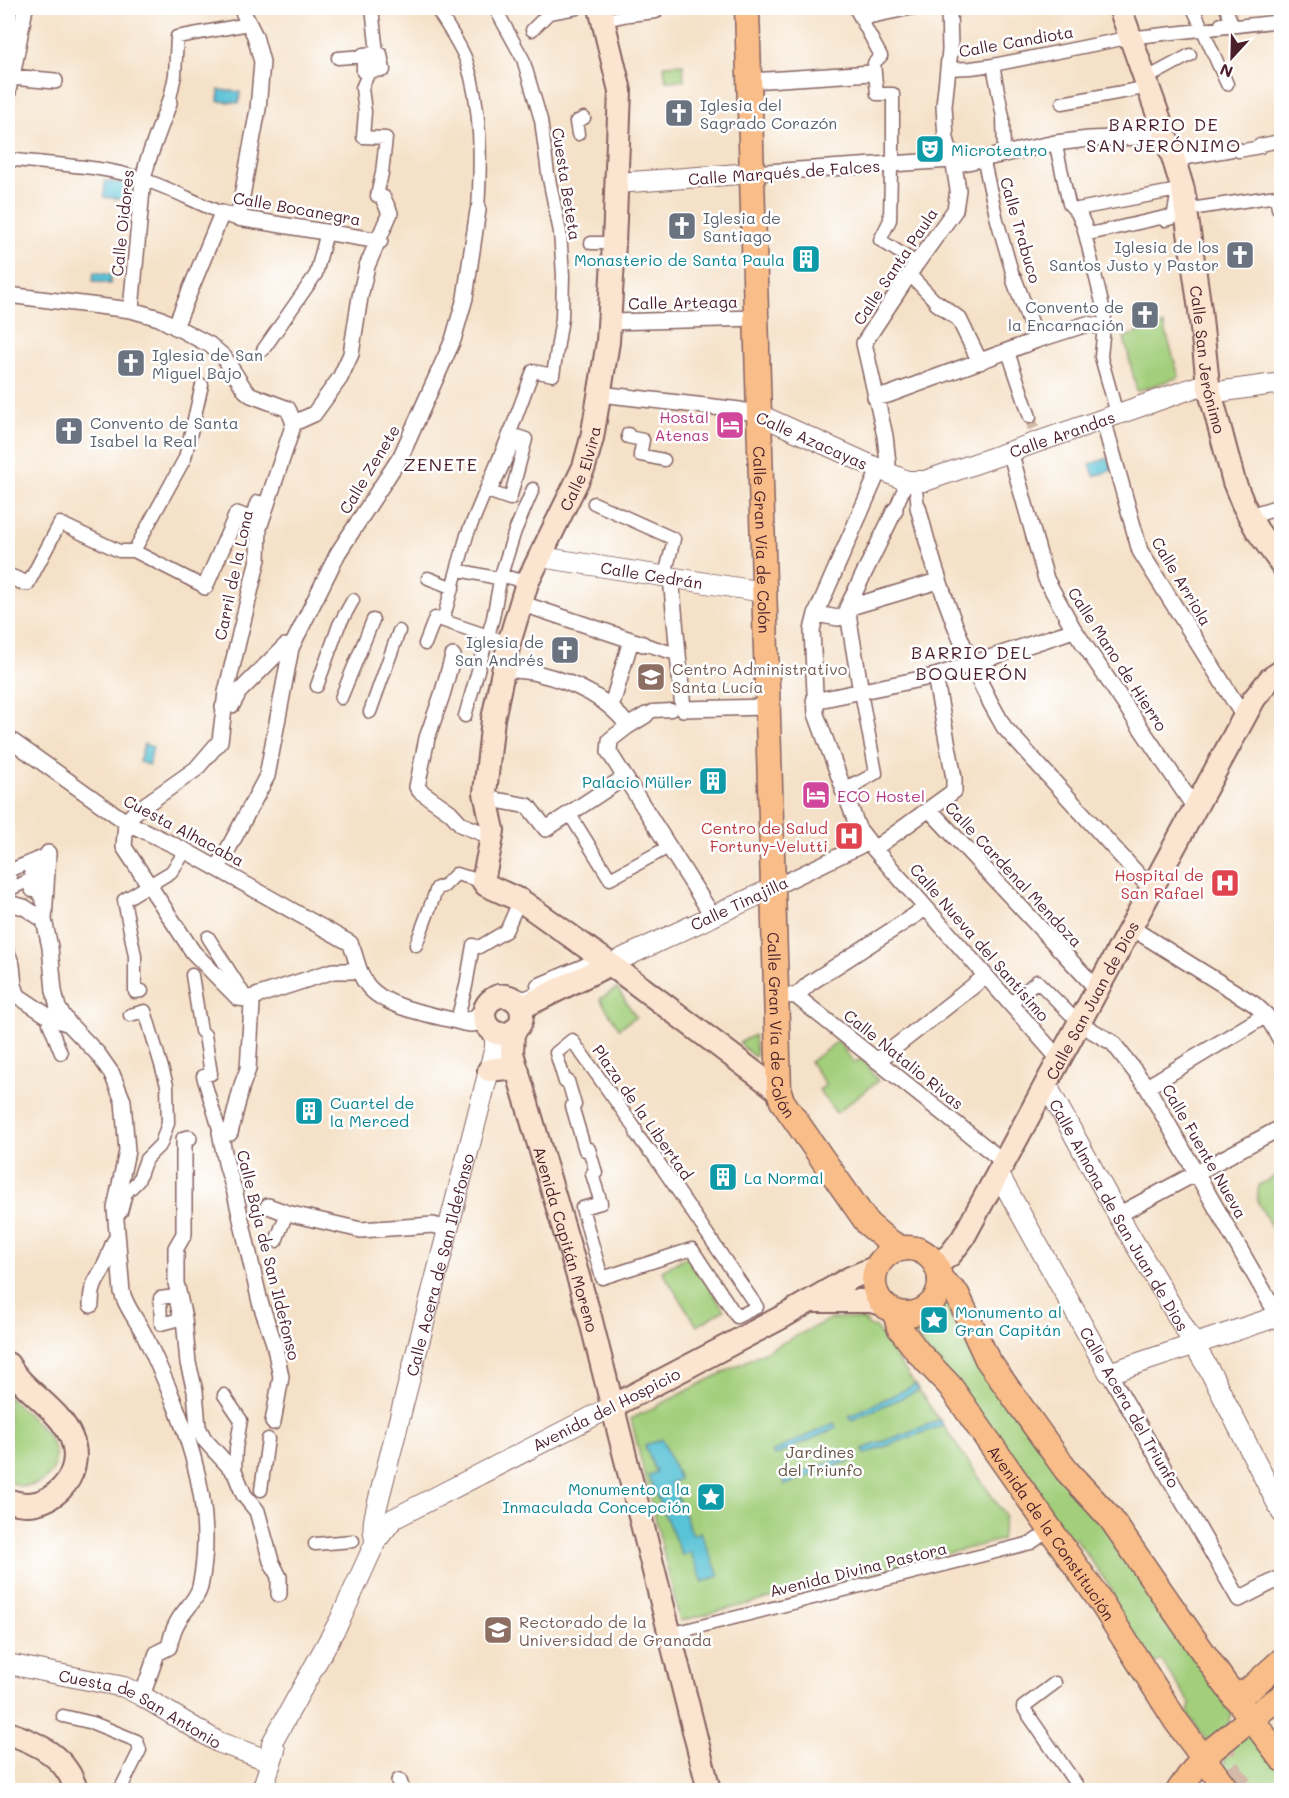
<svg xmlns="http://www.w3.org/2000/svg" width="1289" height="1798" font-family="Mali,sans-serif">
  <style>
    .green { fill: #a3cf7c; stroke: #767754; stroke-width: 1.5 }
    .water { fill: #59c2d6; stroke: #527080; stroke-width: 1.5 }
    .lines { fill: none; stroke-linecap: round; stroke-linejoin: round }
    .pedestrian-tunnel { stroke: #d3baa8; stroke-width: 12; stroke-dasharray: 12 6; stroke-linecap: butt }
    .primary-tunnel { stroke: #d3baa8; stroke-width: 24; stroke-dasharray: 24 12; stroke-linecap: butt }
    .pedestrian-casing { stroke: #866362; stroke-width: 15 }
    .minor-casing { stroke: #866362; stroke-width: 18 }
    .tertiary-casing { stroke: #866362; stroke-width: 22 }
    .secondary-casing { stroke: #866362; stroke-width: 26 }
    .primary-casing { stroke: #866362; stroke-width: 27 }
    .pedestrian { stroke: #fff; stroke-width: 12 }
    .minor { stroke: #fff; stroke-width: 15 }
    .tertiary { stroke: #fff; stroke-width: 20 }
    .secondary { stroke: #fce5d0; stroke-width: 22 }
    .primary { stroke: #f8bd89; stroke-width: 24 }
    .labels { text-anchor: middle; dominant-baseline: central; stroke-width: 5; stroke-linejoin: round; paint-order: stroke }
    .street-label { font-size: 16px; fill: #4a1f2b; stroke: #fff }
    .worship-label { font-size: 16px; fill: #5b616d; stroke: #fff; text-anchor: start }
    .culture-label { font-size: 16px; fill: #0d838f; stroke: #fff; text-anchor: start }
    .hotel-label { font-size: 16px; fill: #b23c85; stroke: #fff; text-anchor: end }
    .education-label { font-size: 16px; fill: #785e54; stroke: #fff; text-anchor: start }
    .health-label { font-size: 16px; fill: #be3a42; stroke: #fff; text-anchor: end }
    .park-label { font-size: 16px; fill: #655443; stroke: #fff }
    .neighbourhood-label { font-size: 18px; letter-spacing: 1.5px; fill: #4a1f2b; stroke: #fff }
  </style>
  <rect width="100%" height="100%" fill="#fff"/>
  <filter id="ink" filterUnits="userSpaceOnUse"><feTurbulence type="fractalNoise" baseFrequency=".0167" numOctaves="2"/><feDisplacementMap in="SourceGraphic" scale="12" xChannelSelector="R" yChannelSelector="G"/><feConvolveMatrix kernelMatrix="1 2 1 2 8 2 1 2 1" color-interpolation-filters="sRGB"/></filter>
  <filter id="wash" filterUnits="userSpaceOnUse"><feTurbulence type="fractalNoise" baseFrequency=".008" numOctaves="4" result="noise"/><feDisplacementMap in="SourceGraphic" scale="24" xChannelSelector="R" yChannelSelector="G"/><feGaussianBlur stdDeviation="1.35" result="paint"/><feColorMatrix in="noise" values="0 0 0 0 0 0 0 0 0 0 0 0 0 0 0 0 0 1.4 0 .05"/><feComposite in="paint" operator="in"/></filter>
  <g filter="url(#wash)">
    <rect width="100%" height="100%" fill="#f5e1c7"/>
    <path class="green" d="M683,64L684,80L666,81L664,65Z
      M1164,325L1179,377L1137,391L1124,337Z
      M617,988L636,1017L619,1028L600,999Z
      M754,1035L756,1056H753L739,1043Z
      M838,1041L854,1063L862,1058L878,1081L836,1113L819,1090L826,1085L810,1062Z
      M1281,1173V1232L1273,1230L1257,1200L1259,1185Z
      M689,1255L724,1310L697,1326L662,1271Z
      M950,1301L1101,1521L1234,1706L1228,1725L1207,1741L1188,1714L1190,1703L1161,1660L1154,1665L1107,1599L1114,1593L1076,1539L1062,1534L911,1330Z
      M846,1318L864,1320L870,1327H875L1005,1515L1001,1540L680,1621L631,1419L830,1319Z
      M8,1396C25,1415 63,1436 54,1467C51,1474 45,1480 38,1483C26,1488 18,1487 8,1480Z
      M1252,1731L1281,1770V1790H1235L1223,1773L1225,1751Z"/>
    <path class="water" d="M219,90L240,92L239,103L218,101Z
      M105,181L130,184L128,200L104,197Z
      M94,272L111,275L110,284L93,281Z
      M1109,458L1113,470L1094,476L1090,464Z
      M144,744L153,747L149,765L139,762Z
      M915,1385L919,1390L852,1420L849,1416Z
      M940,1420L943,1425L865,1454L863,1449Z
      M834,1423L836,1428L774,1456L772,1452Z
      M662,1439L679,1479L671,1483L693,1535L700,1532L719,1575L703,1582L690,1552L682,1555L648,1476L656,1472L645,1446Z
      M847,1456L849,1461L785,1485L783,1479Z"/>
  </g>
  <g filter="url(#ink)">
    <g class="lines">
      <path class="pedestrian-tunnel" d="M1030,417L1037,439"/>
      <path class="primary-tunnel" d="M1243,1718L1282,1675
        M1229,1733C1215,1758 1229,1770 1244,1790"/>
      <g class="pedestrian-casing">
        <path id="pedestrian" d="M372,8L377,53L362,88L365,112L363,137L386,138L382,173L377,196L383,198
          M436,8C446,24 459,42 466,60C482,107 481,161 478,210
          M855,8L861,19L914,8
          M1193,8L1227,84
          M861,19L881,56L874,63L877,94H893V159
          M605,20L629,15L656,12
          M1221,24H1232L1226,8
          M532,30L549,13L577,8
          M1137,37L1282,21
          M374,53L381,54L384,70L363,72V54Z
          M338,58L363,56L369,59
          M993,65L1003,117L1004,152
          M947,69L971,68L993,65L1127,38
          M1151,76L1190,55
          M8,101L12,77
          M169,103L175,75L177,37L249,24
          M1062,103L1144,88
          M578,134L576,122L584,118
          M1056,146L1069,204L1077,213L1083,226L1105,315L1101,357L1117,414
          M8,159C53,165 102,165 145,180C172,189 196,203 222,213
          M984,162L997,220L1014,279
          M1182,164L1179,154L1187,158L1238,149L1239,151L1260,147V145L1275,142L1282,139
          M891,169L890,220L880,240L913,261
          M1178,190L1173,218L1165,220V217L1089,234L1078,209Z
          M1190,198L1191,209L1276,196L1278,208H1282
          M591,243H611
          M913,278L937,303
          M263,350L316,274L327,232
          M1008,352L1030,417
          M628,434V437L643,440L640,455L664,460
          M517,436L526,439L510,499L490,492Z
          M915,482L918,507
          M594,503L674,539L666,571
          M895,510L907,481
          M134,551L185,458L202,385
          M458,570L501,579
          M501,575L524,582
          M428,578L453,588
          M25,583L28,584L60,523L119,551H134L205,587
          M443,620L467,535L513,425L533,371L553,375L562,318L563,275L560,232L548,174L541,120L523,59L495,8
          M425,644L435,618L506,642
          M647,645L673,653
          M317,686L339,625L353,600
          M341,698L373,620
          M370,712L399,631
          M646,715L653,711L671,710
          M465,716L493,618L501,575L515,531L533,489
          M856,784L876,773L861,692
          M569,813L610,879L663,850
          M44,856L43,887L32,891L27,881L13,888L8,871Z
          M518,904L598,959L537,985L540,991L524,998C482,976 493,1008 469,1019L458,1016L466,986L473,945L479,947L506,931Z
          M208,937L247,999
          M416,945L437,888L444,886L456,874L478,880
          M192,975L201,1031L205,1035L211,1074L203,1076L220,1132
          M142,991L135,992V956L124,900L171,872L183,855
          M1010,1004L1037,981L1070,1014
          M51,1018L49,1023L61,1053
          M572,1040L635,1128L637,1135L649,1151L650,1150L757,1307L737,1317L692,1249L602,1278L582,1208L601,1203L592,1174L596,1173L589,1149L585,1150L572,1106L575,1105L568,1081L565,1082L556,1053Z
          M119,1214L121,1212L126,1193L138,1181L146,1159L161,1144L168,1123L167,1085L145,1011L130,1015
          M276,1241L287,1213
          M175,1296L180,1319L161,1324L160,1298Z
          M224,1395L241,1420L236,1448L235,1473
          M261,1490L268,1439
          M315,1544L353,1541
          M670,1634L1031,1543L1050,1530
          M1055,1683L1023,1707L1080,1790
          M63,1716L93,1723L137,1741L140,1750L120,1790"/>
      </g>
      <g class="minor-casing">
        <path id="minor" d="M25,8L12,77L55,81
          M750,81L872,73
          M954,165L1055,143L1089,139L1166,136
          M753,173L952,160
          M238,218L258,109L262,62L255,36L241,8
          M1014,279L1037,340
          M8,295L131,310L159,318L210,345L224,357L245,390L251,395L288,409L294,423L259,528L258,559L226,692L220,741L196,769L135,812L126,822
          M937,303L959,319L980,362
          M131,310L143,179L148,160L169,103
          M611,322L757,318
          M175,327L222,213L238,218L380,241
          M600,394L740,410L760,415
          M875,397L888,395L1037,340L1087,324L1104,327
          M1103,419L1140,551L1244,717
          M294,423L314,414L340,378L351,354L360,297L367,266L390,213L383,198
          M1010,451L1046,579L1073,628L1195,808
          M879,470L816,614L812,630L816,714L858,828L875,850L1059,1059
          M886,472L888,463L885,436L864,343L916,264L955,210L958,190L954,165L946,139L944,106L950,50L949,8
          M918,507C937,584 964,659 1004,727L1152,890
          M1250,516L1282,506
          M8,576L25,583
          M671,577L683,709L768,707
          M205,587L237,514L252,520L258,503
          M520,603L643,644
          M847,608L895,510
          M847,608L938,581
          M847,608L861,692
          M816,614L838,618L849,615
          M453,656L442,695L427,738L417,787L420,791L450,812L462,825L492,837
          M504,668C514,671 525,670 536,673C570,681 607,697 628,726
          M814,701L935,676L1065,633L1073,628
          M223,707L232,705L239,692L285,646L291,648
          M611,708L631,640
          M646,715L628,726L610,740L609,752L712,915
          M8,738L126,822L186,851L350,943C357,957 357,973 368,986C386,1009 436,1015 464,1023L471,1024L485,1022
          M843,791L856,784
          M485,798L528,806L546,829L625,777
          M929,809L1097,989
          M126,822L124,847L193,952L238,998L247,999L333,971H359
          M874,849L954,791V778L935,676
          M48,853L44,920L50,947L54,991L58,1008L69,1024
          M31,868L43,900
          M218,868L267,776L291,648L338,553L401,456L453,340L465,298L478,210
          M773,888L868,842
          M8,903L24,907L44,920
          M1130,927L1254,1004L1266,1015L1282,1042
          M8,955L12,965L14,985L18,996L51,1018L69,1024L98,1054L112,1074L123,1101L127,1151L115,1208L122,1292C126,1308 138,1321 145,1336C181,1414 219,1499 200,1587C196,1602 182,1611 176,1625C172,1632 171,1640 169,1647L157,1653L142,1696
          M777,995L796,996L1004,1162
          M796,996L810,983L926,908
          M247,999L252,1004L248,1069L242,1085L230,1133L220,1132L226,1163L235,1193L260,1302L274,1343L281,1377L273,1422
          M1079,1023L1113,1043L1147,1087L1278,1316
          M877,1061L986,976
          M1147,1087L1266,1015
          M189,1138L184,1139V1234L176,1248V1283L184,1318L188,1363L195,1391L198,1427L204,1439L235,1473L244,1495L257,1511L271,1561L279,1577V1594
          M268,1206L287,1213L361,1230L433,1225L448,1229
          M1118,1215L1282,1127
          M91,1305C91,1282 99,1279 107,1261C111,1253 111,1246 116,1239
          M1109,1373L1239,1599L1282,1577
          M399,1781L402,1790"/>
      </g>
      <g class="tertiary-casing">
        <g id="tertiary">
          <path d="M617,183L753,173"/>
          <path d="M1210,393L1282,383"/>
          <path id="s1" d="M760,415L886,472L907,481H925L1196,387L1208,384"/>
          <path id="s2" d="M540,554L547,558L764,592"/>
          <path d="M610,964L773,888"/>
          <path id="s3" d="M1046,1084L1118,1215L1212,1375L1282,1513"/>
          <path d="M998,1173L1109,1373L1282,1315"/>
          <path id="s4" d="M376,1541C370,1527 376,1512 379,1498L495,1047V1032"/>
          <path id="s5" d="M8,1664L124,1687L142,1696L218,1742L270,1761"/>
          <path d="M270,1761L272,1743L340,1620L376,1541L393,1519L613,1406"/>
          <path d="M262,1790L275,1750"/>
        </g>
      </g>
      <g class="secondary-casing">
        <g id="secondary">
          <path id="s6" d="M1120,8L1173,157L1183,190L1200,310L1208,384L1234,482L1243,504L1257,530L1282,565"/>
          <path id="s7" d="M515,898L486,885L483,881L492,837L493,830L485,793L493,719L509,643L527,583L584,467L592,438L608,342L614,244L620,91L600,8"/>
          <path d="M520,900L610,964L779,1091"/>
          <circle cx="503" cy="1015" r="19"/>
          <path d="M521,1008L610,964"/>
          <path id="s8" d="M513,1031L512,1053L590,1317L709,1790"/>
          <path d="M489,1070L506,1068L518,1072"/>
          <path id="s9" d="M936,1265L950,1255L963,1238L1254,699L1270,679L1282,671"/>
          <path d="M816,1301H870L884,1304"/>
          <path d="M8,1364C24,1392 58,1407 71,1437C88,1477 46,1517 8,1500"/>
          <path d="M613,1406L784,1316L850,1278L877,1267"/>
          <path d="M8,1733C38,1743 67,1757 76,1790"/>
        </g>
      </g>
      <g class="primary-casing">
        <g id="primary">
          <path id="s10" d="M747,8L779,1091L782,1101L868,1224L887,1240L902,1249"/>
          <circle cx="907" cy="1281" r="33"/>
          <path d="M940,1279L957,1294L987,1359L1066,1470L1111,1519L1223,1681L1282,1759"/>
          <path id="s11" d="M895,1312L899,1327L917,1351L950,1386L1099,1599L1176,1721L1227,1790"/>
          <path d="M1234,1697L1250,1689L1282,1660"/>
          <path d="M1179,1790L1202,1758L1251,1718L1282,1696"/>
        </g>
      </g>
      <use href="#pedestrian" class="pedestrian"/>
      <use href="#minor" class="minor"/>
      <use href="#tertiary" class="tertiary"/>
      <use href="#secondary" class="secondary"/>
      <use href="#primary" class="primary"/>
    </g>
  </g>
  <defs>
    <g id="church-square" transform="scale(1.5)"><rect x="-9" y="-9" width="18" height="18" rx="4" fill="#6b7280" stroke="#fff"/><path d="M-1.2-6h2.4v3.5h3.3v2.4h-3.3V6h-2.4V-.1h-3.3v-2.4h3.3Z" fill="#fff"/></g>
    <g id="theatre-square" transform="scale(1.5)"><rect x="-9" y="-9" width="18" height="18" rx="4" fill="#0f9aa8" stroke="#fff"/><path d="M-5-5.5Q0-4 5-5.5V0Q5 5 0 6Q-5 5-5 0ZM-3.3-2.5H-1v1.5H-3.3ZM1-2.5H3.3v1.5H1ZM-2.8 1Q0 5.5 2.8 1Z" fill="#fff"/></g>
    <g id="building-square" transform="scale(1.5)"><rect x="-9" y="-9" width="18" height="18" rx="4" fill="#0f9aa8" stroke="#fff"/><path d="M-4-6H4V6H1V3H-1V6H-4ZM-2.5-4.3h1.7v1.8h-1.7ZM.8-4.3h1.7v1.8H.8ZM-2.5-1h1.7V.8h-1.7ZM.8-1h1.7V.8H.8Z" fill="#fff"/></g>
    <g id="hotel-square" transform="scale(1.5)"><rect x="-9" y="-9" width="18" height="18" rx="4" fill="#d1479c" stroke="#fff"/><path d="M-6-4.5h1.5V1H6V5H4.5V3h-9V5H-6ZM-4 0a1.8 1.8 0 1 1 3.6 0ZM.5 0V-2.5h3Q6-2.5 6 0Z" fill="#fff"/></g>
    <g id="university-square" transform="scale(1.5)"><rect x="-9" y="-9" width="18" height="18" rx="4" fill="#8d6e63" stroke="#fff"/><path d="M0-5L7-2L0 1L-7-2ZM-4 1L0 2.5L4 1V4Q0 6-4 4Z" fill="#fff"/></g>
    <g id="hospital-square" transform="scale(1.5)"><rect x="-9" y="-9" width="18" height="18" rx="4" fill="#e0444e" stroke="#fff"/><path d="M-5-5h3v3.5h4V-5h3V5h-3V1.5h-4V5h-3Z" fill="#fff"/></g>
    <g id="sight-square" transform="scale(1.5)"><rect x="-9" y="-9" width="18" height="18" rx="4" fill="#0f9aa8" stroke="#fff"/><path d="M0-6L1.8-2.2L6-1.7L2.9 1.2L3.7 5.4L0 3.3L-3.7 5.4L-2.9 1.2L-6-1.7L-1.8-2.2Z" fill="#fff"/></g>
  </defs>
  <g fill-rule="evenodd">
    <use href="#church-square" x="679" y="113"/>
    <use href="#theatre-square" x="930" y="149"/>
    <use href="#church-square" x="682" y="226"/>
    <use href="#church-square" x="1240" y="255"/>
    <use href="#building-square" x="806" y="259"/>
    <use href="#church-square" x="1145" y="315"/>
    <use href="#church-square" x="131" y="363"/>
    <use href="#hotel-square" x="730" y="425"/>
    <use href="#church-square" x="69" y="431"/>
    <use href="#church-square" x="565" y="650"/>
    <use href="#university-square" x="651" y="677"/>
    <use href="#building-square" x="713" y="781"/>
    <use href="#hotel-square" x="816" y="795"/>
    <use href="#hospital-square" x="849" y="836"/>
    <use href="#hospital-square" x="1225" y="883"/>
    <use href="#building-square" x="309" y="1111"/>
    <use href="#building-square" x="723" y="1177"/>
    <use href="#sight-square" x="934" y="1320"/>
    <use href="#sight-square" x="711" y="1497"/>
    <use href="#university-square" x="498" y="1630"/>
  </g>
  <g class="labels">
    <g class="street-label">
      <text transform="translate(1016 41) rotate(-10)">Calle Candiota</text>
      <text transform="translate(784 172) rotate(-4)">Calle Marqués de Falces</text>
      <text transform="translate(567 184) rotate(81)">Cuesta Beteta</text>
      <text transform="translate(297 208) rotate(10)">Calle Bocanegra</text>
      <text transform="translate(122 223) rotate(-84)">Calle Oidores</text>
      <text transform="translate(1021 230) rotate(74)">Calle Trabuco</text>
      <text transform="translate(895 266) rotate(-56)">Calle Santa Paula</text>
      <text transform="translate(683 302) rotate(-1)">Calle Arteaga</text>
      <text stroke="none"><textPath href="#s6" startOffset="364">Calle San Jerónimo</textPath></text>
      <text stroke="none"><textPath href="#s1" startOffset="324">Calle Arandas</textPath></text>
      <text transform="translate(812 440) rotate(24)">Calle Azacayas</text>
      <text stroke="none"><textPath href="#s7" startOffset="468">Calle Elvira</textPath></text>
      <text transform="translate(369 469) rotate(-59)">Calle Zenete</text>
      <text stroke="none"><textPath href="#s10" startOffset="532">Calle Gran Vía de Colón</textPath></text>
      <text stroke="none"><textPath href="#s2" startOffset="114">Calle Cedrán</textPath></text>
      <text transform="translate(233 575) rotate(-78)">Carril de la Lona</text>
      <text transform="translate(1182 581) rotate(59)">Calle Arriola</text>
      <text transform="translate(1118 659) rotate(57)">Calle Mano de Hierro</text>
      <text transform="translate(184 830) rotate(28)">Cuesta Alhacaba</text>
      <text transform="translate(1014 874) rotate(47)">Calle Cardenal Mendoza</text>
      <text transform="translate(739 903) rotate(-25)">Calle Tinajilla</text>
      <text transform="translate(980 942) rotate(49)">Calle Nueva del Santísimo</text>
      <text stroke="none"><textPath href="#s9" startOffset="309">Calle San Juan de Dios</textPath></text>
      <text stroke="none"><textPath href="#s10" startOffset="1018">Calle Gran Vía de Colón</textPath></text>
      <text transform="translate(904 1059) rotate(39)">Calle Natalio Rivas</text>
      <text transform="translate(643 1112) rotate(55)">Plaza de la Libertad</text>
      <text transform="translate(1205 1151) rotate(60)">Calle Fuente Nueva</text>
      <text stroke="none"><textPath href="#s3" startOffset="150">Calle Almona de San Juan de Dios</textPath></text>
      <text stroke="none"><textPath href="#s8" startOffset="216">Avenida Capitán Moreno</textPath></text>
      <text transform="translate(269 1255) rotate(76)">Calle Baja de San Ildefonso</text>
      <text stroke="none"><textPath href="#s4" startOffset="285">Calle Acera de San Ildefonso</textPath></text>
      <text transform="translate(1130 1407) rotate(60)">Calle Acera del Triunfo</text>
      <text transform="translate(606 1409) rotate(-27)">Avenida del Hospicio</text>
      <text stroke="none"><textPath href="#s11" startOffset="272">Avenida de la Constitución</textPath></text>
      <text transform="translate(858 1569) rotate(-14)">Avenida Divina Pastora</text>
      <text stroke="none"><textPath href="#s5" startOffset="141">Cuesta de San Antonio</textPath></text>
    </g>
    <g class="worship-label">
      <text x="700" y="104">Iglesia del<tspan x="700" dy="18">Sagrado Corazón</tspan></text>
      <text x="703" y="217">Iglesia de<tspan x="703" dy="18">Santiago</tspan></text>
      <text x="1219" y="246" text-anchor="end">Iglesia de los<tspan x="1219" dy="18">Santos Justo y Pastor</tspan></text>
      <text x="1124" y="306" text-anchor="end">Convento de<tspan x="1124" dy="18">la Encarnación</tspan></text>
      <text x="152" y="354">Iglesia de San<tspan x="152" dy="18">Miguel Bajo</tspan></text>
      <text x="90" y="422">Convento de Santa<tspan x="90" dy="18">Isabel la Real</tspan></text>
      <text x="544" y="641" text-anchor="end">Iglesia de<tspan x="544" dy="18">San Andrés</tspan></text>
    </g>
    <g class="culture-label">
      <text x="951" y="149">Microteatro</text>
      <text x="785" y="259" text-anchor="end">Monasterio de Santa Paula</text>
      <text x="692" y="781" text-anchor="end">Palacio Müller</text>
      <text x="330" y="1102">Cuartel de<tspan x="330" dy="18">la Merced</tspan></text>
      <text x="744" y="1177">La Normal</text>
      <text x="955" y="1311">Monumento al<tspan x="955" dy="18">Gran Capitán</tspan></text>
      <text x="690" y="1488" text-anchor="end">Monumento a la<tspan x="690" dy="18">Inmaculada Concepción</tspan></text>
    </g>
    <g class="hotel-label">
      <text x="709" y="416">Hostal<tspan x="709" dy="18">Atenas</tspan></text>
      <text x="837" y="795" text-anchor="start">ECO Hostel</text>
    </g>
    <g class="education-label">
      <text x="672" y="668">Centro Administrativo<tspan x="672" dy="18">Santa Lucía</tspan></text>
      <text x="519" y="1621">Rectorado de la<tspan x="519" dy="18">Universidad de Granada</tspan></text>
    </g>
    <g class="health-label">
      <text x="828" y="827">Centro de Salud<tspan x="828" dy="18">Fortuny-Velutti</tspan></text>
      <text x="1204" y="874">Hospital de<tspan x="1204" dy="18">San Rafael</tspan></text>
    </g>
    <g class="park-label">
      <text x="820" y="1451">Jardines<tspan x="820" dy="18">del Triunfo</tspan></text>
    </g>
    <g class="neighbourhood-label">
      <text x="1164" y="124">BARRIO DE<tspan x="1164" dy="21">SAN JERÓNIMO</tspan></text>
      <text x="441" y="464">ZENETE</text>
      <text x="972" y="652">BARRIO DEL<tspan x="972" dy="21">BOQUERÓN</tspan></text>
    </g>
  </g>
  <rect width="1289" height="1798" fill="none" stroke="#fff" stroke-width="30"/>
  <g transform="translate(1232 57) rotate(202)" stroke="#ffffff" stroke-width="4.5" paint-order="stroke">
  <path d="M0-4.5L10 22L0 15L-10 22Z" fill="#4a1f2b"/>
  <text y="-9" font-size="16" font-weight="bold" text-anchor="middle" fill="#4a1f2b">N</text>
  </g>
</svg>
